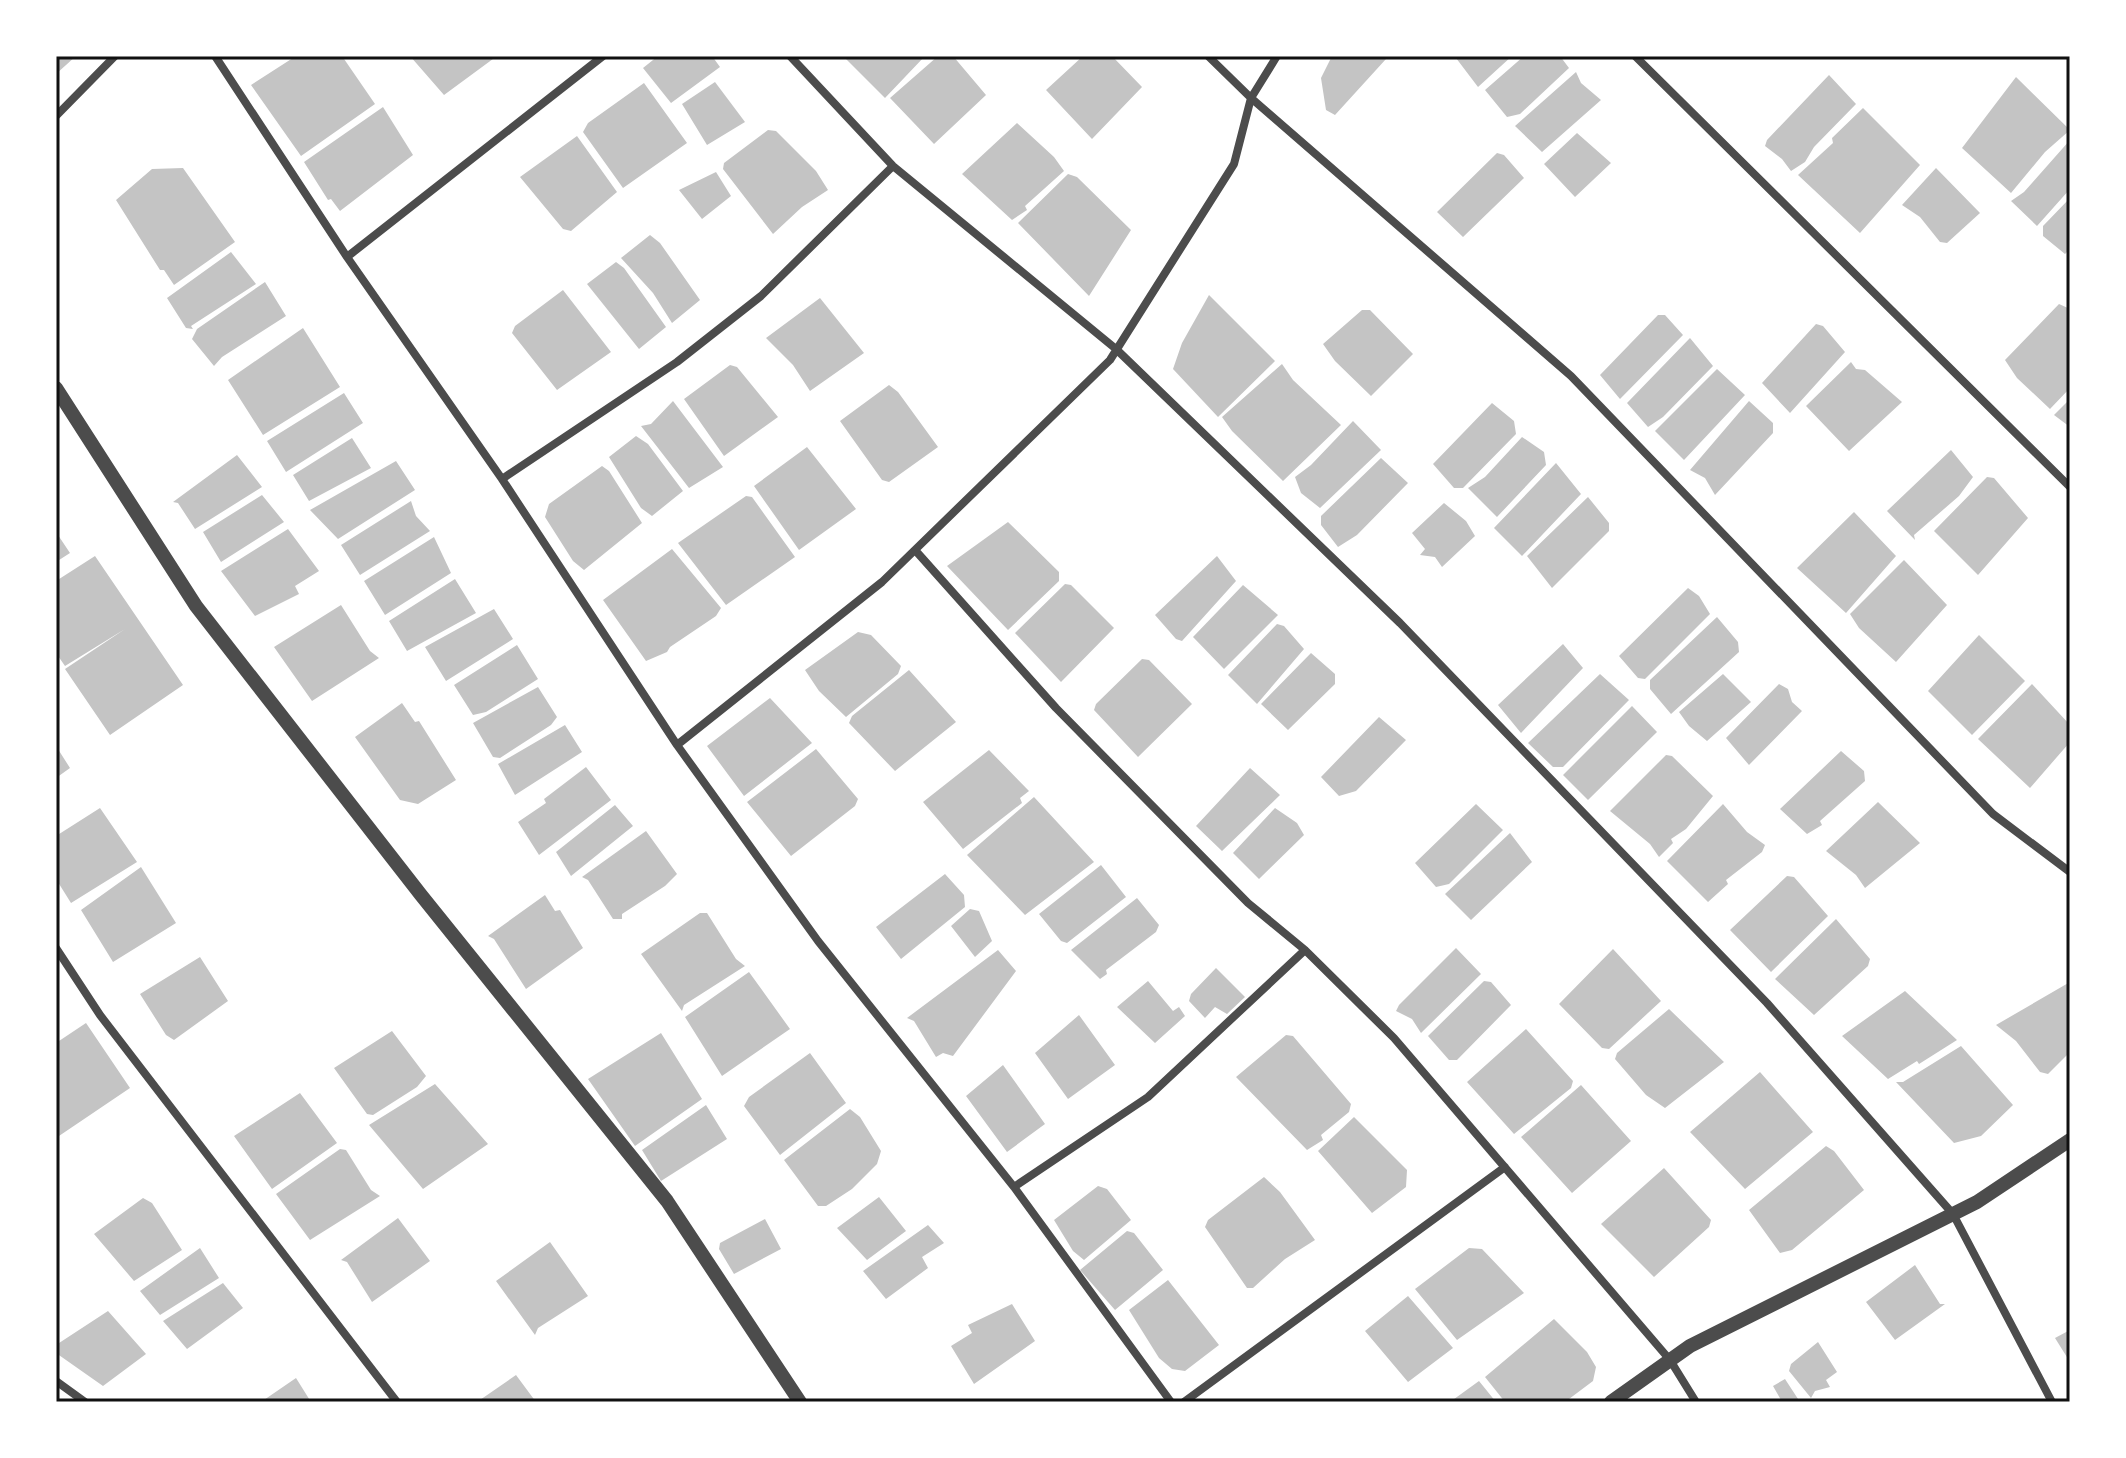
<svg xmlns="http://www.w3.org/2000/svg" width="2126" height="1458" font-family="'Titillium Web',sans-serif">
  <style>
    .building { fill: #c4c4c4 }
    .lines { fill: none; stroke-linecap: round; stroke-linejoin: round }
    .minor { stroke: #4c4c4c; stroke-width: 8 }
    .tertiary { stroke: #4c4c4c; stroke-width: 14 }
    .neatline { fill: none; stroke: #111; stroke-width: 3 }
  </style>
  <rect width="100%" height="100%" fill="#fff"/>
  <path class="building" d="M56,56H76L56,74Z
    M296,56H342L375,104L301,156L251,85Z
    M410,56H497L444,95Z
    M658,56H712L720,67L671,103L643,68Z
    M843,56H925L885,98Z
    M938,56H953L986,95L934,144L890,98Z
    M1083,56H1112L1142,87L1092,139L1046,90Z
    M1332,56L1386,59L1335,115L1326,110L1321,78Z
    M1458,56H1512L1478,87L1456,58Z
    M1524,56H1560L1569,68L1520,114L1507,117L1485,90Z
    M1576,72L1581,83L1601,100L1542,152L1515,126Z
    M1829,75L1856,104L1814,147L1805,162L1791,171L1782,159L1765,146L1767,140Z
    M2016,77L2070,130L2045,152L2011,193L1962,148Z
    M715,82L745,122L707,145L682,104Z
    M644,83L687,143L623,188L583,132L588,123Z
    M383,107L413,155L340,211L331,199L328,200L304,162Z
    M1863,108L1920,165L1860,233L1798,175L1833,143L1832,138Z
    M1017,123L1054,157L1064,171L1025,206L1027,210L1012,220L962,174Z
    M768,130L776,131L816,171L828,190L802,207L773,234L723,169L724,163Z
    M1577,133L1611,163L1575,197L1544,164Z
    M577,136L617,192L571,231L563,229L520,177Z
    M2070,140V189L2037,226L2011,201L2024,192Z
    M1497,153L1504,155L1524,178L1463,237L1437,212Z
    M183,168L235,242L174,285L164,270H160L116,200L152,169Z
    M1936,168L1980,213L1947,243L1940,242L1920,217L1902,205Z
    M716,172L731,196L702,219L679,190Z
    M1068,174L1077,177L1131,230L1089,296L1018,223Z
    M2070,198V249L2065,254L2043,236V226Z
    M650,235L660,243L700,300L672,323L653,293L621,258Z
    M231,252L256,284L191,326L193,329L186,328L167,298Z
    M616,262L624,268L666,327L639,349L587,284Z
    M265,282L286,316L222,357L214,366L192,339L197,329Z
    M563,290L611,352L557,390L512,333L515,326Z
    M1209,295L1275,361L1218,417L1173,369L1182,343Z
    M820,298L864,353L810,391L793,365L766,338Z
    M2059,304L2070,309V388L2050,409L2017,378L2005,360Z
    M1362,310H1370L1413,354L1371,396L1335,361L1323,344Z
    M1658,315H1665L1683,335L1620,399L1600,375Z
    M1816,324L1823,326L1845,352L1790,413L1762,383Z
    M303,328L340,387L263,435L228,380Z
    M1690,338L1713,366L1663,417L1648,427L1627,403Z
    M1851,362L1856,369L1865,370L1902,402L1849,451L1806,406Z
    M1282,364L1293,380L1341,425L1283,481L1232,431L1222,417Z
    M730,365L737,367L778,417L724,456L684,399Z
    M1717,369L1745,395L1684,460L1655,431Z
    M889,385L898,392L938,447L889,482L882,480L840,421Z
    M344,393L363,423L286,472L267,441Z
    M2070,399V427L2054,415Z
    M673,401L723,467L689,488L641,426L651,424Z
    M1749,401L1773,423V433L1715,495L1705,478L1690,470Z
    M1492,403L1514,421L1516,434L1463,488H1454L1433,464Z
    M1353,421L1381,450L1320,508L1301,493L1295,477L1311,465Z
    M636,436L648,444L683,491L652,516L641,508L609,457Z
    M1522,437L1544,452L1546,465L1497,517L1468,488L1485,477Z
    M352,438L371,468L309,501L293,475Z
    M807,447L856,509L799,550L754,486Z
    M1951,450L1973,477L1959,496L1914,535L1915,540L1887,511Z
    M237,455L262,487L195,529L178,503L173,502Z
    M1381,458L1408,483L1357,535L1338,547L1321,525V516Z
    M396,461L415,490L338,539L310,510Z
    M1556,463L1581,494L1522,556L1494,528Z
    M602,466L609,471L642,523L584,570L573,561L545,517L549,504Z
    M1987,477L1994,478L2028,518L1978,575L1934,531Z
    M262,495L284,522L221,562L203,532Z
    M746,496L752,497L795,557L726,605L678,543Z
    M1588,497L1609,523V531L1552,588L1527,556Z
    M411,501L416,516L430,531L360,575L341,545Z
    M1444,503L1466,521L1475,536L1442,567L1435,557L1420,555L1425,549L1412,533Z
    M1854,512L1896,556L1846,613L1797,568Z
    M1008,522L1059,572V581L1008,630L947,566Z
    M288,529L319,571L295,586L299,594L255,616L221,571Z
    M56,532L70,553L56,562Z
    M434,537L451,573L385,615L364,581Z
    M672,549L721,608L716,616L670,647L667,652L646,661L603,600Z
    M95,556L183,685L110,735L65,669L125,629L65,666L56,653V581Z
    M1217,556L1236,581L1182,641L1176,639L1155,615Z
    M1904,560L1947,605L1896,662L1859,628L1850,614Z
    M455,579L476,613L407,651L389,621Z
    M1065,584L1071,585L1114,628L1061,682L1015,633Z
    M1243,585L1278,615L1224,669L1193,637Z
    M1688,588L1699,596L1710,614L1645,679L1638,678L1619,656Z
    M341,605L370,651L379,658L312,701L274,647Z
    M494,609L513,639L446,681L425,647Z
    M1717,617L1738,642L1739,652L1671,714L1650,689V680Z
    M1277,624L1284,626L1304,649L1257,704L1228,675Z
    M858,632L871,635L901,666L898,674L846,717L819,691L805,670Z
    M1979,635L2025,681L1972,735L1928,691Z
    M1563,644L1583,668L1521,733L1498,705Z
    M517,645L538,679L486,712L473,715L454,685Z
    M1311,653L1335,674V684L1288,730L1261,704Z
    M1142,659L1149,660L1192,704L1138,757L1094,710L1096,704Z
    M909,670L956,722L895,771L849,723L852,716Z
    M1600,674L1629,700L1563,767H1553L1528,743Z
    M1723,674L1751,702L1707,741L1689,726L1679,712Z
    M1779,684L1788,689L1792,702L1802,711L1749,765L1726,738Z
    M2032,684L2070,725V742L2030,788L1978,739Z
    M538,687L557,717L551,725L500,758L493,757L473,723Z
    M770,698L812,743L744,796L707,746Z
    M402,703L415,722L419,721L456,780L418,804L400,800L355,737Z
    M1632,706L1657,732L1588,800L1563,775Z
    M1379,717L1406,740L1356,791L1339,796L1321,777Z
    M565,725L582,752L515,795L498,764Z
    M56,746L70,768L56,778Z
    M816,749L858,799L855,806L791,856L747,802Z
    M989,750L1029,791L1020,798L1022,803L963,849L923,802Z
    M1841,751L1864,771L1865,781L1820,821L1822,825L1807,834L1780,809Z
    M1666,755L1672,756L1713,796L1686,829L1671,839L1673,843L1659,857L1650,844L1610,811Z
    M586,767L611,800L539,855L518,822L546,803L544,799Z
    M1250,768L1280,795L1222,851L1196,826Z
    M1034,797L1094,862L1025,915L967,855Z
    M1878,802L1920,843L1865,888L1856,875L1826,851Z
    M1476,804L1503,830L1449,884L1436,887L1415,863Z
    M1723,804L1747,832L1765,845L1762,852L1726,880L1728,884L1708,902L1667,861Z
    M615,805L633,826L571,876L556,852Z
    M100,808L137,862L71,903L56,879V836Z
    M1275,808L1297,823L1304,835L1259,879L1233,853Z
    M646,831L677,874L665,886L622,914V919H613L588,880L582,877Z
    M1510,833L1532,862L1471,920L1445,894Z
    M1101,865L1126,897L1067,943L1061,941L1039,914Z
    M141,867L176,923L113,962L81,910Z
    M945,874L964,895L965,907L901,959L876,927Z
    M1787,876L1794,877L1828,916L1771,972L1730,930Z
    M545,895L555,911L560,910L583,948L526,989L494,939L488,936Z
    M1137,898L1159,925L1156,932L1106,970L1107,974L1100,979L1071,950Z
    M970,909L979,911L992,941L975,957L951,926Z
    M700,913H707L736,959L745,966L684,1005L682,1011L641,954Z
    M1836,919L1870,959L1868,966L1814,1015L1775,979Z
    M1456,948L1481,974L1421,1033L1412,1019L1396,1011L1399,1005Z
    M1613,949L1661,1001L1609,1049L1602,1048L1559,1004Z
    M998,950L1016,971L953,1056L943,1053L936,1057L914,1021L907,1018Z
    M200,957L228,1001L174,1040L166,1035L140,994Z
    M1216,968L1245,997L1227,1014L1215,1007L1205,1018L1189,1001L1191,994Z
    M749,972L790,1029L722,1076L685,1017Z
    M1148,981L1173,1011L1179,1007L1185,1016L1155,1043L1117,1007Z
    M1484,981L1491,982L1511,1005L1457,1060H1449L1428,1036Z
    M2070,982V1052L2048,1074L2040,1072L2016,1041L1996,1025Z
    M1905,991L1957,1040L1919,1064L1917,1061L1888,1079L1842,1036Z
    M1669,1009L1724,1062L1665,1108L1646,1095L1615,1059L1617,1053Z
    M1079,1015L1115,1065L1068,1099L1035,1053Z
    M86,1023L130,1088L56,1138V1043Z
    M1526,1029L1573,1081L1571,1088L1514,1134L1467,1082Z
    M392,1031L426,1076L417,1087L373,1115L367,1114L334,1068Z
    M661,1033L702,1099L635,1146L588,1079Z
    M1286,1035L1293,1036L1351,1104L1349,1112L1321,1135L1323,1140L1307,1150L1236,1077Z
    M1961,1046L2013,1105L1981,1136L1954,1143L1896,1082H1903Z
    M810,1053L846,1103L780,1155L744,1106L749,1097Z
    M1003,1065L1045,1124L1007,1152L966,1096Z
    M1760,1072L1813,1132L1745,1189L1690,1132Z
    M435,1084L488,1144L423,1189L369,1125Z
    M1581,1085L1631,1141L1572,1193L1521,1137Z
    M300,1093L337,1143L272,1189L234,1136Z
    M706,1105L727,1139L661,1181L642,1150Z
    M850,1109L860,1117L881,1151L877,1164L852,1189L826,1206H818L784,1160Z
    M1354,1117L1407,1170L1406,1187L1372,1213L1318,1151Z
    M1826,1146L1834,1151L1864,1190L1792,1250L1780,1253L1749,1210Z
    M340,1149L346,1150L371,1190L380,1196L310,1240L276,1194Z
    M1664,1168L1711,1220L1709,1227L1654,1277L1601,1224Z
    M1264,1177L1280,1192L1315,1240L1285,1259L1253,1288H1247L1205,1227L1208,1220Z
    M1098,1186L1107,1189L1131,1220L1084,1260L1073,1251L1054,1220Z
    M879,1197L906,1231L867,1260L837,1228Z
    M143,1198L152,1203L182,1250L134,1281L94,1234Z
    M398,1218L430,1261L372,1302L347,1262L341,1260Z
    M765,1219L781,1249L734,1274L719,1249L720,1243Z
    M928,1225L944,1243L922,1257L928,1268L886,1299L863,1271Z
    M1127,1231L1134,1233L1163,1270L1115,1310L1080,1270Z
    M550,1242L588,1296L538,1328L535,1335L496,1281Z
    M200,1248L219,1278L160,1315L140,1291Z
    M1469,1248L1482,1249L1524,1293L1457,1340L1415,1289Z
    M1915,1265L1940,1304H1945L1895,1340L1866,1302Z
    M1168,1280L1219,1345L1185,1371L1172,1369L1159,1358L1129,1310Z
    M223,1283L243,1308L187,1349L163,1321Z
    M1408,1296L1453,1348L1408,1382L1365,1331Z
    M1012,1304L1035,1341L974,1384L951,1346L972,1333L968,1325Z
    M108,1311L146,1354L103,1386L56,1353V1345Z
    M1554,1319L1587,1352L1596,1367L1593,1381L1565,1402H1505L1485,1377Z
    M2070,1330V1362L2055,1338Z
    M1818,1342L1837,1372L1826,1380L1830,1387L1815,1391L1811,1398L1789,1371L1791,1364Z
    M516,1375L536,1402H477Z
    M296,1378L311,1402H261Z
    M1785,1379L1800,1402H1778L1781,1400L1773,1386Z
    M1479,1381L1496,1402H1450Z"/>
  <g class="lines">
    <path class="minor" d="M215,56L347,257L502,479L677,745L818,941L1014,1187L1171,1402
      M790,56L893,166L1116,349L1400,623L1767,1003L1953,1214L2052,1402
      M1208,56L1251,98L1571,376L1993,814L2070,872
      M1635,56L2070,487
      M56,116L115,56
      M347,257L603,56
      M502,479L677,362L761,296L893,166
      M915,550L1056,708L1248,903L1305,950L1394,1038L1670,1360L1696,1402
      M677,745L882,582L1110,360L1234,164L1251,98L1277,56
      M56,948L100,1015L397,1402
      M1014,1187L1148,1097L1305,950
      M56,1381L85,1402
      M1184,1402L1505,1167"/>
    <path class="tertiary" d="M56,388L196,606L421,895L667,1201L800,1402
      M1611,1402L1690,1346L1977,1202L2070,1140"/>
  </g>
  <rect width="2126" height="1458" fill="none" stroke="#ffffff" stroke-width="116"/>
  <rect x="58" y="58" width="2010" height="1342" class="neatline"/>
</svg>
